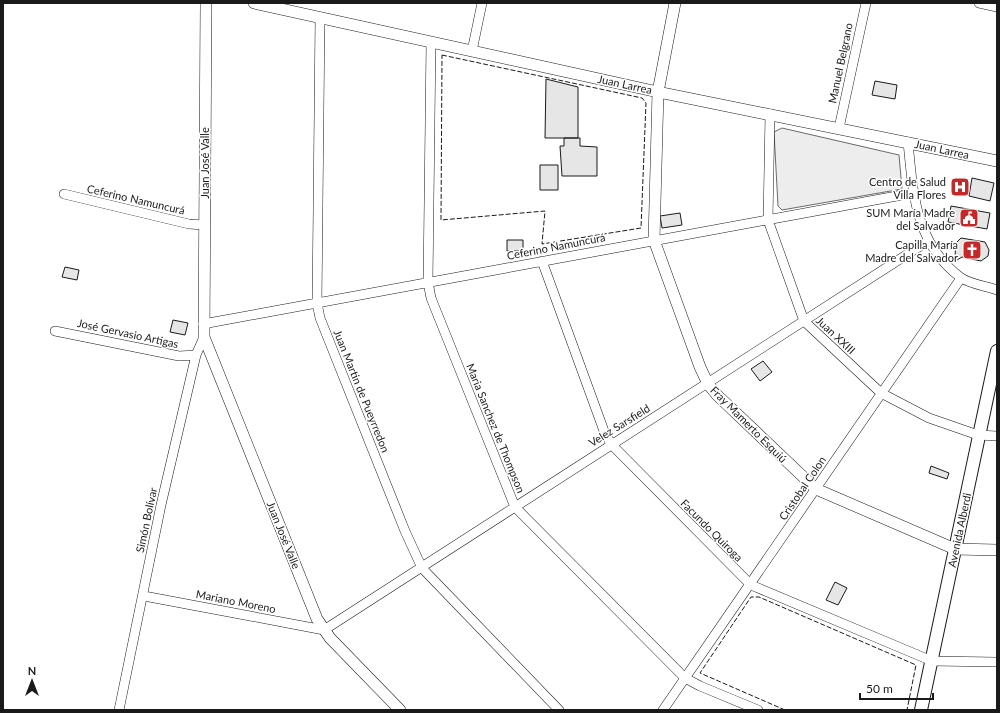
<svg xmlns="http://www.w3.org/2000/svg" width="1000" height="713" font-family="Lato,sans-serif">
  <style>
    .green { fill: #ededed; stroke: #6a6a6a }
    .building { fill: #e6e6e6; stroke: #1a1a1a }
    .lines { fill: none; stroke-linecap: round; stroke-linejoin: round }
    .minor-casing { stroke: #1a1a1a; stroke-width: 10 }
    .tertiary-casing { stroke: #1a1a1a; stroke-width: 12 }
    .secondary-casing { stroke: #1a1a1a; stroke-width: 14 }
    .minor { stroke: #fff; stroke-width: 9 }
    .tertiary { stroke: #fff; stroke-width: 11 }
    .secondary { stroke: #fff; stroke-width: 12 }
    .fence { stroke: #1a1a1a; stroke-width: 1; stroke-dasharray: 5 2; stroke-linecap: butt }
    .labels { text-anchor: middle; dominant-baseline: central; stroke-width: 3; stroke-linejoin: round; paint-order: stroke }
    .street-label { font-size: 11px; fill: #1a1a1a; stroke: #fff }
    .poi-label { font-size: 11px; fill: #1a1a1a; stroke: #fff; text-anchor: end }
  </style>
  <rect width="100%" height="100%" fill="#fff"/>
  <path class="green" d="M782,128L899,155L902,189L782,210L778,206L774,132Z"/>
  <path class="building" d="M546,79L578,87V138H545Z
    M875,81L897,85L895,99L872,95Z
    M564,138H580V146L597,147V176H562L560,146H564Z
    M540,165H558V190H540Z
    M972,178L994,183L990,201L969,196Z
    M951,206L990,213L987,229L948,222Z
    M680,213L682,225L662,228L660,216Z
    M961,238L985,242L989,250L988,256L981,261L962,257L957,260L955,256L956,243Z
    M507,240H523V251H507Z
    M65,267L79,270L77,280L62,277Z
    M173,320L188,323L185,335L170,332Z
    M763,361L772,372L760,381L751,369Z
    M931,466L949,473L947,479L929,473Z
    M835,582L847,588L838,605L826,600Z"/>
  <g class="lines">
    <g class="minor-casing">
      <path id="minor" d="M979,3L997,7
        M320,17L317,303L320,318L405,531L422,568L559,710
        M431,42L428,282L431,298L515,507L685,678L700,686L758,710
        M472,51L482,3
        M770,114L768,220L804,321L881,393L929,418L978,435L997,436
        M839,128L866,3
        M908,142C913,193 915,243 960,277C969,284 986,286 997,290
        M64,194L189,224L204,225
        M542,261L604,431L611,444L751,585L932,661L997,662
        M203,324L913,193
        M55,331L179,356L196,355
        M144,596L324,630L928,241
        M119,710L161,505L196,355L204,337
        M663,710L961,278"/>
    </g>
    <g class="tertiary-casing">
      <path id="tertiary" d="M206,3L204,337L317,619L330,638L400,710
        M254,3L658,92L997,161
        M675,3L658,92L654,240L700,367L708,384L717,395L816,489L955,549L997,550"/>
    </g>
    <g class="secondary-casing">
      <path id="secondary" d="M921,710L997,351"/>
    </g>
    <use href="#minor" class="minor"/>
    <use href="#tertiary" class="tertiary"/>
    <use href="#secondary" class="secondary"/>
    <path class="fence" d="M442,55L642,98L646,103L641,228L542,244L545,211L441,220Z
      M785,710L700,673L751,597H759L916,665L907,710"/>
  </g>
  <defs>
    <g id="hospital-square" transform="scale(1)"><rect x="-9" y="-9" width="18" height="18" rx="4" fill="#c62828" stroke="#fff"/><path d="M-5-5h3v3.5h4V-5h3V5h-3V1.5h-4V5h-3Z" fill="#fff"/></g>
    <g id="civic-square" transform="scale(1)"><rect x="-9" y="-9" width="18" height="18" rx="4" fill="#c62828" stroke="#fff"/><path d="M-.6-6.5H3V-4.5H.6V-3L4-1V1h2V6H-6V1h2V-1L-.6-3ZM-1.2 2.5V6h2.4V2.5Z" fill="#fff"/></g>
    <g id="church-square" transform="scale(1)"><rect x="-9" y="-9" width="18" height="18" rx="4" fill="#c62828" stroke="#fff"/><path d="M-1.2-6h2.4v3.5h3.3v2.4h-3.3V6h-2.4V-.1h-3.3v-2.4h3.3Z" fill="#fff"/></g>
  </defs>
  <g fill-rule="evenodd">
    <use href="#hospital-square" x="960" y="187"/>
    <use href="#civic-square" x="969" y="218"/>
    <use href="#church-square" x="972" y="250"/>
  </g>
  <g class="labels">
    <g class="street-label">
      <text transform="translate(840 63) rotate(-78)">Manuel Belgrano</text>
      <text transform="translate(625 84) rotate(12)">Juan Larrea</text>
      <text transform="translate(942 149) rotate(12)">Juan Larrea</text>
      <text transform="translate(204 163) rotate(-90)">Juan José Valle</text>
      <text transform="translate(136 199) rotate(13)">Ceferino Namuncurá</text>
      <text transform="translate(556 246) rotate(-11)">Ceferino Namuncurá</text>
      <text transform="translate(128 333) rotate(12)">José Gervasio Artigas</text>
      <text transform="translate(836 335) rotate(43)">Juan XXIII</text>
      <text transform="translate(362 391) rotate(68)">Juan Martin de Pueyrredon</text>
      <text transform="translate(749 424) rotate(45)">Fray Mamerto Esquiú</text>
      <text transform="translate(619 425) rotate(-32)">Velez Sarsfield</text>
      <text transform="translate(496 428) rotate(68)">Maria Sanchez de Thompson</text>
      <text transform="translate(802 488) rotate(-56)">Cristobal Colon</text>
      <text transform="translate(146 520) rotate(-78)">Simón Bolívar</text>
      <text transform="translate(712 530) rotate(45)">Facundo Quiroga</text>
      <text transform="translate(959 530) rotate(-78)">Avenida Alberdi</text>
      <text transform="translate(284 535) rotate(68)">Juan José Valle</text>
      <text transform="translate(236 601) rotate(11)">Mariano Moreno</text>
    </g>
    <g class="poi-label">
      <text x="946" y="181">Centro de Salud<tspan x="946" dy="13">Villa Flores</tspan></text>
      <text x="955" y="212">SUM María Madre<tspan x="955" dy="13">del Salvador</tspan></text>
      <text x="958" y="244">Capilla María<tspan x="958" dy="13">Madre del Salvador</tspan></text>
    </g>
  </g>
  <rect width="1000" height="713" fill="none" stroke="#1a1a1a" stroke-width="8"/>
  <g transform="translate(32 681)" stroke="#ffffff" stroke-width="3" paint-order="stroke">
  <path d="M0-3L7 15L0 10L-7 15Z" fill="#1a1a1a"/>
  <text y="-6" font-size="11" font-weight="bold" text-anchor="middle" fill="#1a1a1a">N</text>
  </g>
  <path d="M860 693v6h73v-6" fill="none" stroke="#1a1a1a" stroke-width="2"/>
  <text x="866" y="693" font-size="12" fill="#1a1a1a" stroke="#ffffff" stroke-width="3" paint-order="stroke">50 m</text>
</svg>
